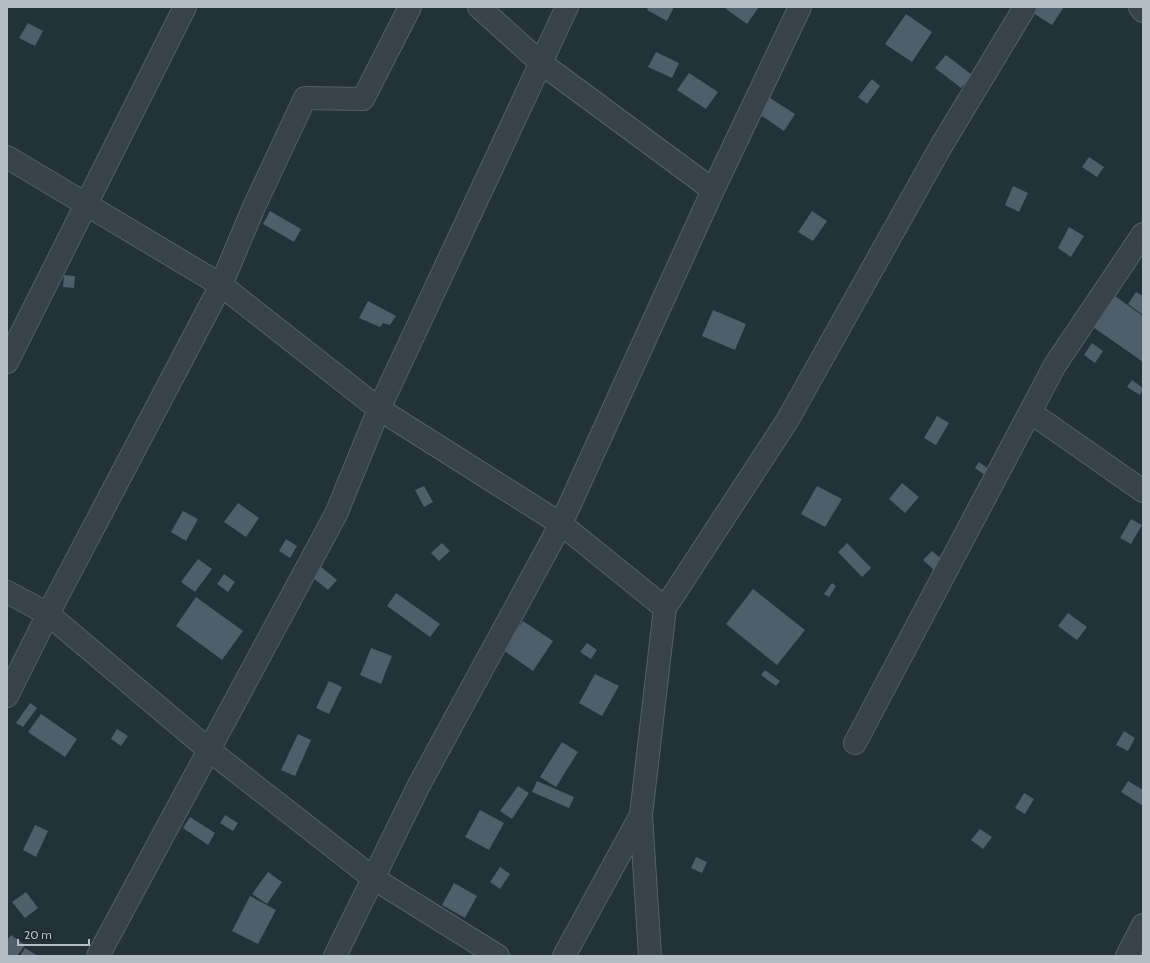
<svg xmlns="http://www.w3.org/2000/svg" width="1150" height="963" font-family="Cabin,sans-serif">
  <style>
    .building { fill: #4f5e68 }
    .lines { fill: none; stroke-linecap: round; stroke-linejoin: round }
    .street-casing { stroke: #556068; stroke-width: 24 }
    .street { stroke: #37424a; stroke-width: 22 }
  </style>
  <rect width="100%" height="100%" fill="#233139"/>
  <path class="building" d="M648,7H674L667,21L647,10Z
    M727,7H759L747,24L726,9Z
    M1037,7H1064L1052,25L1033,13Z
    M906,14L932,32L912,62L885,44Z
    M28,23L43,31L35,46L19,38Z
    M656,52L679,63L672,78L648,67Z
    M946,55L972,75L961,88L935,68Z
    M689,73L718,92L706,109L677,90Z
    M872,79L880,86L867,104L858,97Z
    M767,96L795,114L784,131L756,112Z
    M1089,157L1104,167L1097,177L1082,167Z
    M1013,186L1028,193L1019,212L1005,205Z
    M270,211L301,229L294,242L263,224Z
    M812,211L827,221L813,241L798,232Z
    M1069,227L1084,236L1071,257L1058,248Z
    M64,275L75,276L74,288L63,287Z
    M1136,292L1143,296V315L1128,304Z
    M1115,296L1143,316V362L1093,327Z
    M368,301L396,316L390,325L383,323L380,327L359,318Z
    M713,310L746,324L735,350L702,336Z
    M1092,343L1103,351L1095,363L1084,355Z
    M1132,380L1143,388L1140,395L1127,387Z
    M937,416L949,423L936,445L924,438Z
    M979,462L990,470L986,476L975,468Z
    M902,483L919,497L905,513L889,499Z
    M424,486L433,502L424,507L415,490Z
    M817,486L842,499L825,527L801,514Z
    M238,503L259,518L246,537L224,522Z
    M183,511L198,519L186,541L171,532Z
    M1131,519L1142,525L1131,544L1120,538Z
    M286,539L297,546L290,558L279,551Z
    M442,543L450,551L439,561L431,553Z
    M847,543L871,568L862,577L838,552Z
    M932,551L944,561L935,571L923,560Z
    M198,559L212,569L195,592L181,582Z
    M315,562L337,580L328,590L306,572Z
    M224,574L235,582L228,592L217,584Z
    M832,583L836,586L829,597L824,594Z
    M753,589L805,630L777,665L726,624Z
    M396,593L440,624L430,637L387,606Z
    M196,597L243,631L222,660L176,626Z
    M1068,613L1087,627L1077,640L1058,626Z
    M523,621L553,641L533,671L503,650Z
    M587,643L597,650L591,659L580,652Z
    M371,648L392,656L381,684L360,675Z
    M765,670L780,681L776,686L761,675Z
    M595,674L619,686L602,716L579,703Z
    M329,681L342,687L329,714L316,708Z
    M30,703L37,708L23,727L16,723Z
    M41,714L77,739L65,757L28,732Z
    M117,729L128,736L121,746L111,739Z
    M1124,731L1135,738L1128,751L1116,745Z
    M298,734L311,740L295,776L281,770Z
    M562,742L578,752L556,787L540,777Z
    M537,781L574,797L569,808L532,792Z
    M1128,781L1143,790V806L1121,792Z
    M518,786L529,793L512,819L500,811Z
    M1024,793L1034,799L1025,814L1015,808Z
    M480,810L504,823L489,850L465,837Z
    M225,815L238,823L233,831L220,823Z
    M190,817L215,833L208,845L183,828Z
    M35,825L48,831L36,857L23,850Z
    M980,829L992,837L983,849L971,840Z
    M696,857L707,862L702,873L691,868Z
    M500,867L510,874L500,889L490,882Z
    M268,872L282,882L267,904L252,894Z
    M454,883L477,896L465,918L442,905Z
    M26,892L38,908L25,918L12,902Z
    M250,896L276,910L258,944L232,931Z
    M11,935L25,945L17,956H7V940Z
    M25,948L38,956H20Z"/>
  <g class="lines">
    <g class="street-casing">
      <path id="street" d="M479,7L541,63L713,190
        M1140,7L1143,11
        M7,157L221,285L379,409L561,524L665,608L641,815L650,956
        M7,362L185,7
        M1030,412L1143,491
        M7,592L48,614L209,750L373,878L498,956
        M665,608L787,421L940,148L1025,7
        M7,696L48,614L221,285L253,209L305,98L363,99L410,7
        M855,743L1055,365L1143,234
        M98,956L336,514L379,409L567,7
        M335,956L419,785L561,524L713,190L800,7
        M564,956L641,815
        M1127,956L1143,925"/>
    </g>
    <use href="#street" class="street"/>
  </g>
  <rect width="1150" height="963" fill="none" stroke="#b2bdc6" stroke-width="16"/>
  <path d="M18 939v6h71v-6" fill="none" stroke="#b2bdc6" stroke-width="2"/>
  <text x="24" y="939" font-size="12" fill="#b2bdc6" stroke="#1c272e" stroke-width="3" paint-order="stroke">20 m</text>
</svg>
